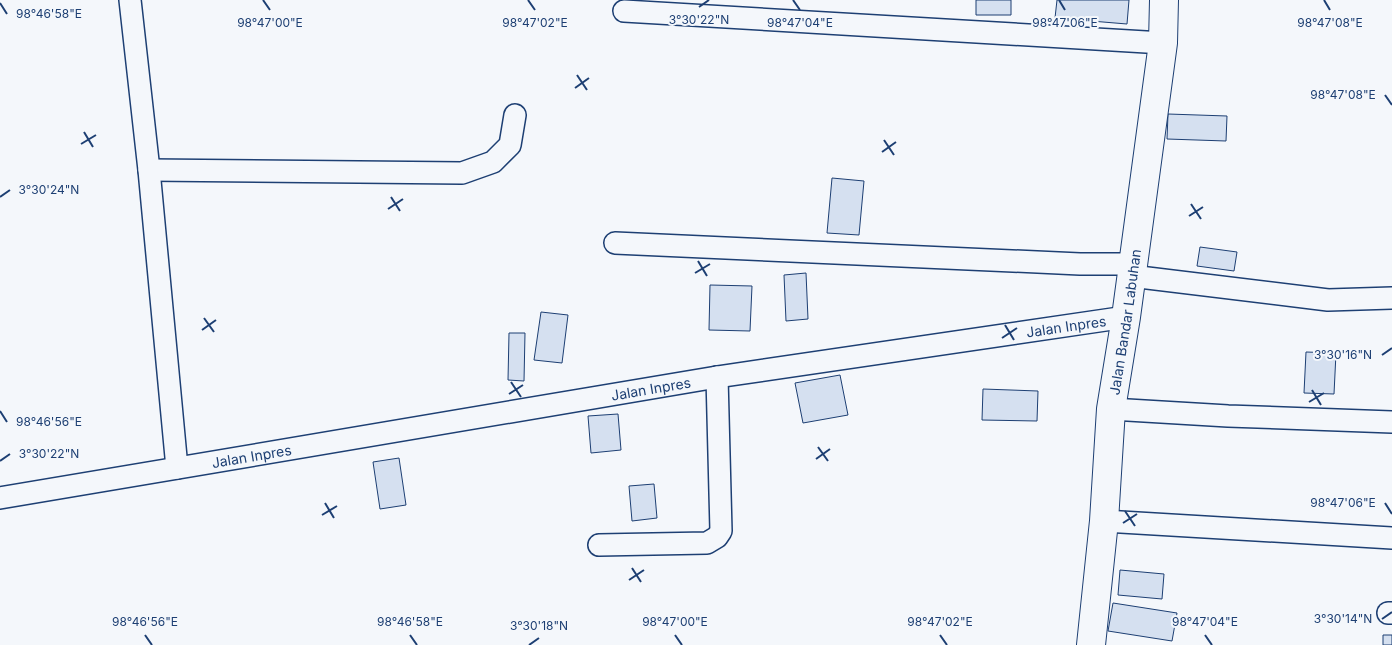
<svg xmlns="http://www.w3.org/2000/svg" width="1392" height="645" font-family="Inter,sans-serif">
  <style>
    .building { fill: #d5e0f0; stroke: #1d3f73 }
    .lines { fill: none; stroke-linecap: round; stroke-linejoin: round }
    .street-casing { stroke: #1d3f73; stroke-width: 24 }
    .secondary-casing { stroke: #1d3f73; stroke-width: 30 }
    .street { stroke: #f4f7fb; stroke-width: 21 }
    .secondary { stroke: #f4f7fb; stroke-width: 28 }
    .ticks { fill: none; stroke: #1d3f73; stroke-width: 2 }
    .labels { text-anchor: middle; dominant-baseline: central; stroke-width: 4; stroke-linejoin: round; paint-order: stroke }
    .street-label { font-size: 14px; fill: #1d3f73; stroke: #f4f7fb }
    .ticks-label { font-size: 12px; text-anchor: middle; fill: #1d3f73; stroke: #f4f7fb; stroke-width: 4; stroke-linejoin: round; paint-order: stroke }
  </style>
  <rect width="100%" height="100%" fill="#f4f7fb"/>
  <path class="building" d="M976,0H1011V15H976Z
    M1057,0H1129L1127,24L1055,18Z
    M1168,114L1227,116L1226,141L1167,139Z
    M832,178L864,181L859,235L827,233Z
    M1200,247L1237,252L1234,271L1197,266Z
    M806,273L808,319L786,321L784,275Z
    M710,285L752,286L750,331L709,330Z
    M541,312L568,315L562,363L534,360Z
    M509,333H525L524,381L508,380Z
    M1306,352L1336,353L1334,394L1304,393Z
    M840,375L848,415L803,423L795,383Z
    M983,389L1038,391L1037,421L982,420Z
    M618,414L621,450L591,453L588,416Z
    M399,458L406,505L380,509L373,462Z
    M654,484L657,518L632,521L629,486Z
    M1120,570L1164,574L1162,599L1118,595Z
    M1113,603L1177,613L1172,641L1108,631Z
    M1383,635H1392V645H1383Z"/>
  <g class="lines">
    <g class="street-casing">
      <g id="street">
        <path d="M130,0L149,170L177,468"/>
        <path d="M624,11L1163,43"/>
        <path d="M149,170L462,173L493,162L510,145L515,115"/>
        <path d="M615,243L1080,264H1133"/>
        <path d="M1131,276L1328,300L1392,298"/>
        <path d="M1111,409L1228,416L1392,422"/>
        <path id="s1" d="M0,498L717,377L1126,317"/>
        <path d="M1104,521L1392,538"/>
        <path d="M599,545L707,543L717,537L721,531L717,377"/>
        <path d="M1388,613H1392"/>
      </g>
    </g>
    <g class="secondary-casing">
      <g id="secondary">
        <path id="s2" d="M1091,645L1104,521L1111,409L1126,317L1163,43L1164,0"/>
      </g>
    </g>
    <use href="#street" class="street"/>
    <use href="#secondary" class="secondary"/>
  </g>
  <path class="ticks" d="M263,0L270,10M528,0L535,10M793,0L800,10M1059,0L1065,10M1324,0L1330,10M0,3L7,14M699,7L709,0M577,75L587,90M575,88L589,78M1385,95L1392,105M84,132L93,147M884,140L894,155M81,144L96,135M882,152L896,142M0,197L10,190M391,197L400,211M1191,204L1201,219M388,209L403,199M1189,216L1203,207M698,261L707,276M695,273L710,264M204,318L214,332M1005,325L1014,340M202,330L216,320M1002,338L1017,328M1382,355L1392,348M511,382L521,397M1312,390L1321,405M509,394L523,385M1309,402L1324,393M0,411L7,422M818,447L828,461M816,459L830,449M0,461L10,454M325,503L334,518M1385,503L1392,514M1125,511L1135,526M322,515L337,506M1123,523L1137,514M632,568L641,582M629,580L644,570M1382,619L1392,612M145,635L152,645M410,635L417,645M675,635L682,645M940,635L947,645M1205,635L1212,645M529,645L539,638"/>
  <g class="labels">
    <g class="street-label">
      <text stroke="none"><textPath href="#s2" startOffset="325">Jalan Bandar Labuhan</textPath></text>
      <text stroke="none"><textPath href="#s1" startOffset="1080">Jalan Inpres</textPath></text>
      <text stroke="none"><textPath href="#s1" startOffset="660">Jalan Inpres</textPath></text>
      <text stroke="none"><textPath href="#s1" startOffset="255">Jalan Inpres</textPath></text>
    </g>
  </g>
  <g class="ticks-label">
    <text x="49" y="18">98°46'58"E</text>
    <text x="699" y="24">3°30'22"N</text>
    <text x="800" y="27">98°47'04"E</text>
    <text x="1330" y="27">98°47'08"E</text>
    <text x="270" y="27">98°47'00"E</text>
    <text x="535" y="27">98°47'02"E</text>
    <text x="1065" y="27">98°47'06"E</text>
    <text x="1343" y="99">98°47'08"E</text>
    <text x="49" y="194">3°30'24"N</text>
    <text x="1343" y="359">3°30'16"N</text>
    <text x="49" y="426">98°46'56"E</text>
    <text x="49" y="458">3°30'22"N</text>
    <text x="1343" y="507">98°47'06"E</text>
    <text x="1343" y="623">3°30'14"N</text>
    <text x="145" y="626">98°46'56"E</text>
    <text x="410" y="626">98°46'58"E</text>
    <text x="675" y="626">98°47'00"E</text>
    <text x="940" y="626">98°47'02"E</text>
    <text x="1205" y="626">98°47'04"E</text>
    <text x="539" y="630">3°30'18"N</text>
  </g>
</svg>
